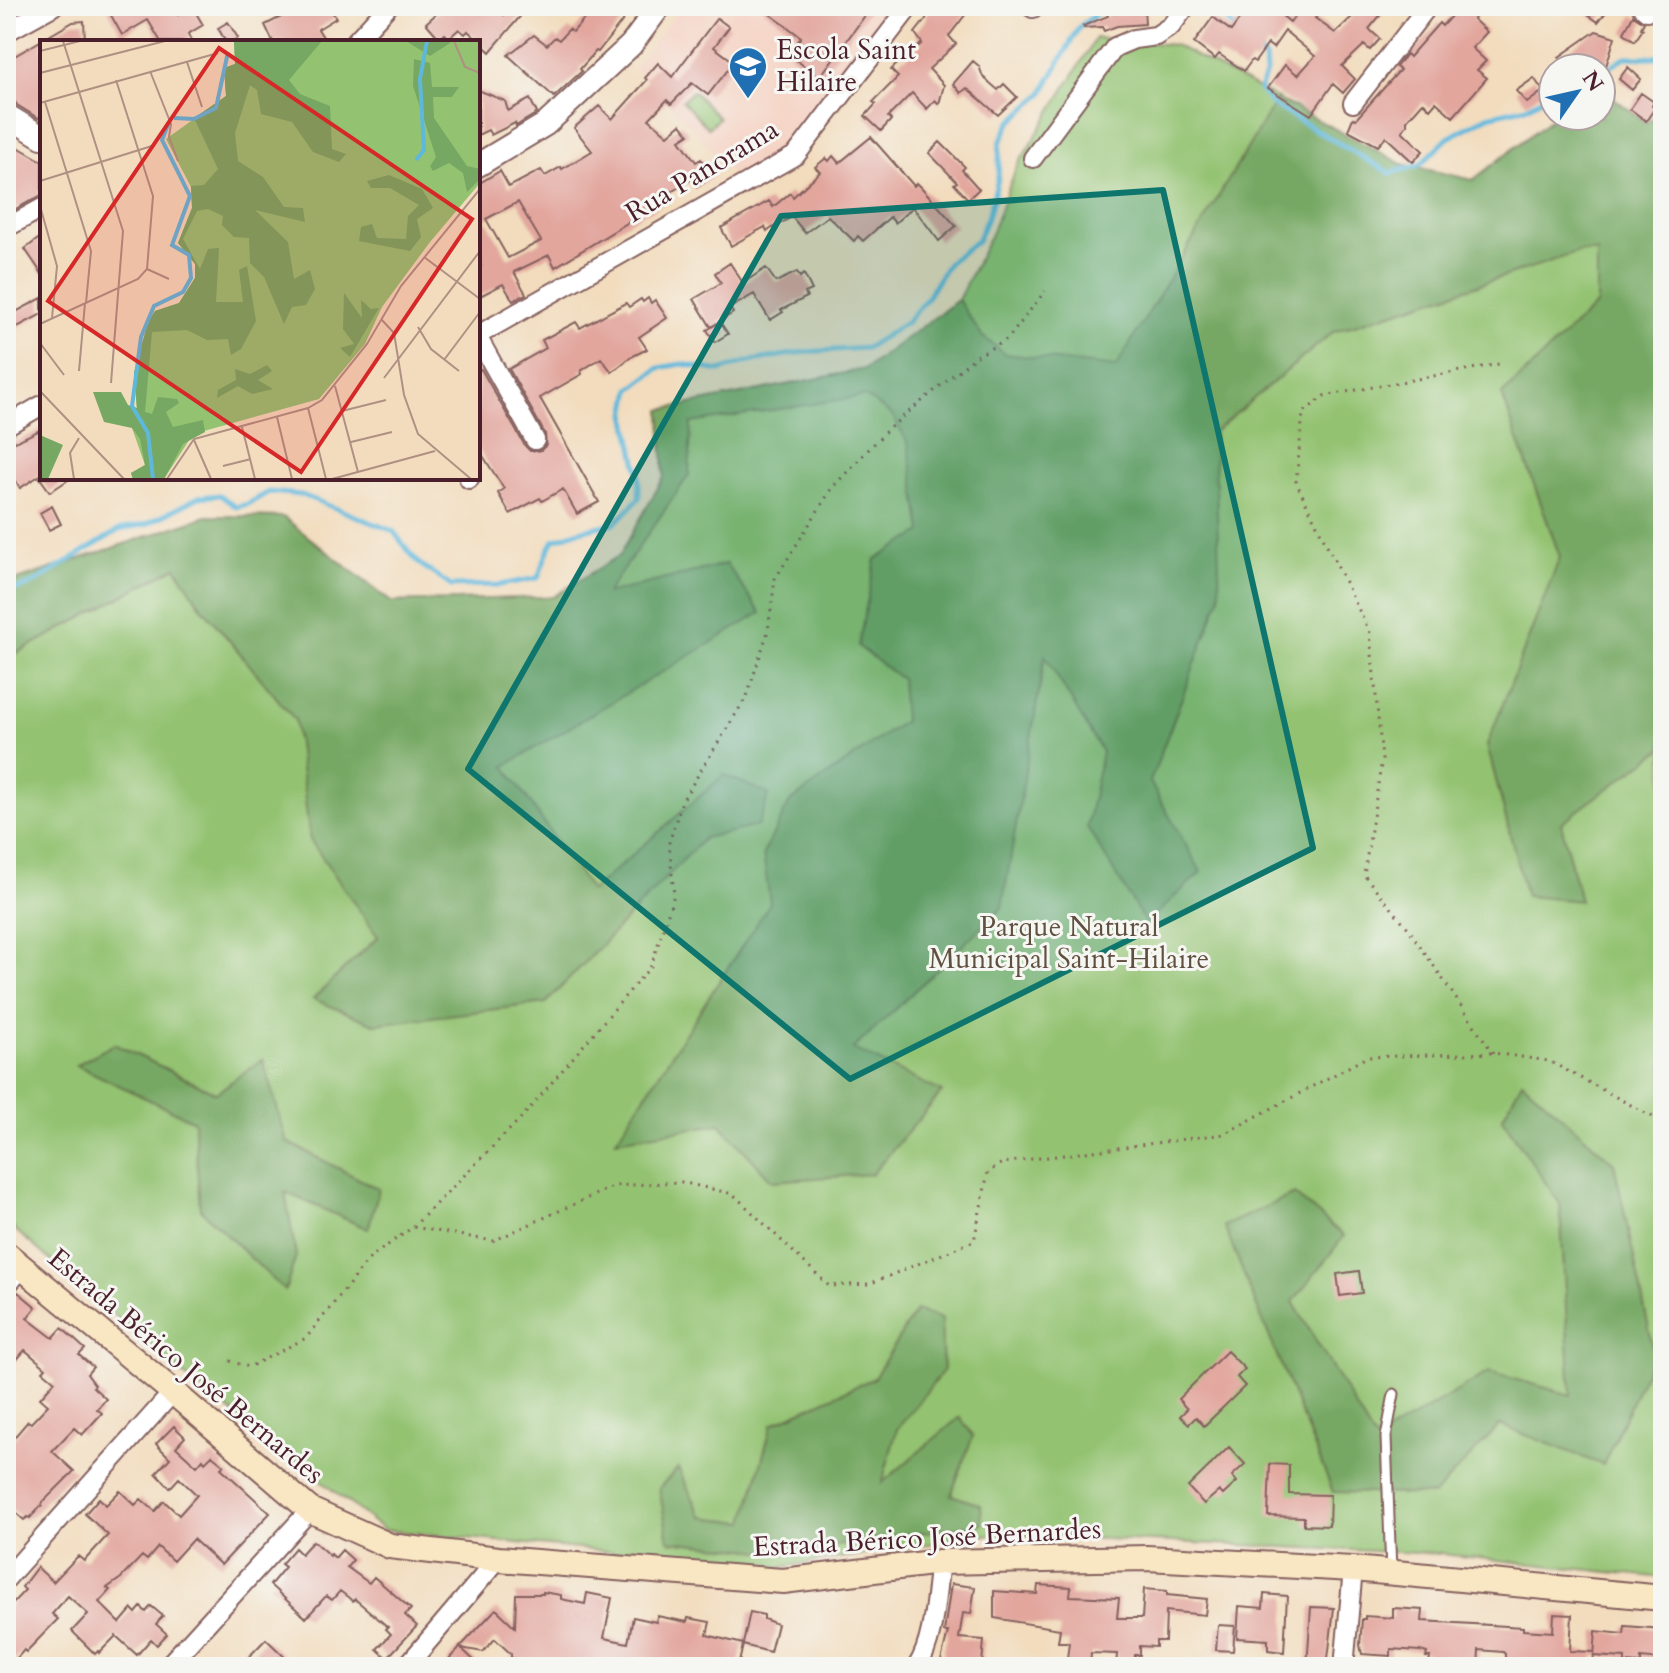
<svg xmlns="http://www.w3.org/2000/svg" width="1669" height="1673" font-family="Cardo,serif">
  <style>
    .built { fill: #f5d2c2 }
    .green { fill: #93c271; stroke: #6e704e; stroke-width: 2 }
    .forest { fill: #76a863; stroke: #606447; stroke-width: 2 }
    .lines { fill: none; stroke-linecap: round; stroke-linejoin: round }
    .stream { stroke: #5eb8dc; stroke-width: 5 }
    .building { fill: #e2a69d; fill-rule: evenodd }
    .service-casing { stroke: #85615e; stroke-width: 13 }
    .minor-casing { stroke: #85615e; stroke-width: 22 }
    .tertiary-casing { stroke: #85615e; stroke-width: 26 }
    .secondary-casing { stroke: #85615e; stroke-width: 28 }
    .path { stroke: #85615e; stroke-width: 3; stroke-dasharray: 2 6; stroke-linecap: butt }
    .service { stroke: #fff; stroke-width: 9 }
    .minor { stroke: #fff; stroke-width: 18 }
    .tertiary { stroke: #fff; stroke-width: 22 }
    .secondary { stroke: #f9e7c3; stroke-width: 24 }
    .marked { fill: #0f766e; fill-opacity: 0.2; stroke: #0f766e; stroke-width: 6; stroke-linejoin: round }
    .labels { text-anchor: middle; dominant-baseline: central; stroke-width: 6; stroke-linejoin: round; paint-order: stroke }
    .poi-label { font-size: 28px; fill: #4a1f2b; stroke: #f6f6f2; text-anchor: start }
    .street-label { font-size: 28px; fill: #4a1f2b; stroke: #f6f6f2 }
    .park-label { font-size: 28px; fill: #605040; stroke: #f6f6f2 }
    .inset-river { fill: none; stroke: #5eb8dc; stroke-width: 4 }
    .inset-road { fill: none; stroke: #af9083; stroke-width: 2 }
    .view { fill: #d62828; fill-opacity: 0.15; stroke: #d62828; stroke-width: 4 }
    .inset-edge { fill: none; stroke: #4a1f2b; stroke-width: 4 }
  </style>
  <rect width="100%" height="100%" fill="#f6f6f2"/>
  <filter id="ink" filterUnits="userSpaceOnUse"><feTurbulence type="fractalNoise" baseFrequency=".0125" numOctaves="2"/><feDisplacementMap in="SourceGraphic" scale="16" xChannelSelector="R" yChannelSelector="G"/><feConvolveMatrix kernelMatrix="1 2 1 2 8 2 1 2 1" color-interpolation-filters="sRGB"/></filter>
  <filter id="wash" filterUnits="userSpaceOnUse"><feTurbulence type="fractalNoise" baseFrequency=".006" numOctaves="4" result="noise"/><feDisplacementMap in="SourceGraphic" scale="32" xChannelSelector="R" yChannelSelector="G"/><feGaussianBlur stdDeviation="1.8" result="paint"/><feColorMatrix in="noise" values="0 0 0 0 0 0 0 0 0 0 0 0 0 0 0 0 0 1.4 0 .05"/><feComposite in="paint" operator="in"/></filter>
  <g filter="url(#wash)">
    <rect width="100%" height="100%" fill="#f2dcbd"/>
    <path class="built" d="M681,6H892L899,11L792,150L735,178L696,132L634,68Z"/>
    <path class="green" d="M1096,38L1175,45L1402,164L1473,180L1555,116H1601V88L1646,123L1663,111V1578L1441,1554L993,1534L776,1568L384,1530L180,1372L6,1222V584L207,516L283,517L391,602L553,597L620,555L664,477L661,410L865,369L958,300L991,234L1016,168Z
      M693,91L719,118L708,128L682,101Z"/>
    <path class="forest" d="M1601,88L1646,123L1663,111V748L1561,823L1580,901L1526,896L1487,745L1560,557L1502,395L1597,304V252H1579L1333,332L1214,432L1220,597L1150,782L1201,872L1146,924L1087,827L1102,752L1045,656L1002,908L853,1049L942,1092L872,1174L772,1181L720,1124L616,1140L770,903L763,854L790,802L904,721L901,679L858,646L876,559L922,532L908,443L892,415L864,396L691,423L689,475L606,594L726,564L761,613L505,766L591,891L724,775L769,794L758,826L704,838L546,1003L374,1024L313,999L378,937L310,840L295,720L200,605L176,567L6,659V584L207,516L283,517L391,602L553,597L620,555L664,477L661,410L865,369L958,300L982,336L1005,354L1116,367L1277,99L1402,164L1473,180L1555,116H1601Z
      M114,1044L216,1093L263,1059L287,1142L379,1189L368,1229L285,1192L296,1256L285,1291L200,1209L194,1121L76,1065Z
      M1522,1081L1614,1163L1654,1353L1603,1465L1500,1425L1434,1495L1333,1492L1224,1226L1294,1194L1344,1236L1293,1302L1375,1440L1489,1372L1571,1395L1560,1204L1502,1118Z
      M916,1310L941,1319L943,1371L897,1429L882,1483L960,1417L973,1436L951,1495L981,1505L982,1524L781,1553L669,1541L659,1488L678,1468L702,1517L745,1522L772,1424L874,1378Z"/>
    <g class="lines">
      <path class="stream" d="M1215,10L1238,31
        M1257,49L1265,58L1266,72L1260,90L1271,104L1390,173L1420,165L1448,138L1488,116L1527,107L1553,92
        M1601,73L1625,57H1663
        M6,593L32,584L119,530L147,524L199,497L220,495L236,507L248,504L269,492L302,495L393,531L417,562L451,586L500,585L538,578L547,553L554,540L579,531L615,523L639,498V475L626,414L631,389L659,368L682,364L720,371L746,362L804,352L866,348L907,322L926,299L949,262L977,241L989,213L998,179L1000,143L1010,123L1042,94L1079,27L1107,6"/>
    </g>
    <g id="blocks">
      <path class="building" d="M115,6H173L178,15L192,6L203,25L188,34L192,42H161L148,20L122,35L108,10Z
        M283,6H303L306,13L318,6H329L336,18L318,29L326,42H273L265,25L287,14Z
        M445,6H493L504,15L511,6H529L490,52L468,31L465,34L459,29L449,38L445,34L440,39L426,23Z
        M595,6H634L598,52L596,51L580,69L582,71L554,97L508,55L534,35L547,45L555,37L559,40L569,29L573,32Z
        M759,6H872L819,78L789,54L801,37Z
        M935,6H972L949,36L956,44L929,69L944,85L939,104L935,100L927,109L912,93L888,117L891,120L881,131L865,116L876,104L873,102L898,77L891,70L904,57L905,59L922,43L915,33L926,19V15Z
        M1249,6H1270L1290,22L1303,6H1326L1315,18L1335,33L1354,15L1344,6H1388L1369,29L1380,39L1370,50L1364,45L1342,66L1355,79L1343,93L1333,84L1311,115L1268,88L1285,65L1298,75L1315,56L1285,31L1273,48L1268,44L1255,62L1252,60L1244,71L1219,54L1215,59L1194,43L1213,17L1231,31Z
        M1460,6H1485L1473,19L1487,32L1472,48L1486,61L1477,70L1487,78L1453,117L1436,102L1430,109L1423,102L1407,120V125L1402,131L1423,151L1413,162L1386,137L1378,146L1348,130L1353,118L1356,119L1400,70L1396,67L1406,54L1409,57L1439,23L1442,26Z
        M1577,6H1611L1598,22Z
        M1144,8L1145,24L1117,26L1104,31L1102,27L1084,28L1083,26L1108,16L1107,12L1119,9Z
        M1633,15L1644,22L1641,28L1643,29L1635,41L1624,33Z
        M717,18L729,27L714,47L734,62L708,95L692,83L671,104L667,100L649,119L668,135L681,124L689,134L680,140L696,162L701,159L713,176L697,187L692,179L660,199L663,204L648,213L647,211L555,267L549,255L514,272L526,294L513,301L503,284L478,297V268L481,266L478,260V184L500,171L509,187L541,170L545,176L561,167L562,169L592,151L574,128L599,106L612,119L647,80L645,78L658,63L672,77ZM518,202L541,241L508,258L486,219Z
        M84,21L85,42H42V116L38,118L17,105L15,102L13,103L6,93V61L73,22Z
        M228,22L238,38L231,42H226L218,28Z
        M1596,31L1615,37L1606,66L1586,62L1577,68H1567L1559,57Z
        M973,61L979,66L983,77L998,90L1004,84L1017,97L998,115L967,88L961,93L953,84Z
        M1628,67L1641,79L1632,90L1619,79Z
        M1534,78L1543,91L1527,103L1516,91Z
        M478,90L505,101L508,111L530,99L537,113L516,126L515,123L491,135L488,130L478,135Z
        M1641,93L1654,102L1652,106L1655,108L1646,121L1630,109Z
        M871,137L914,186L917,183L921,187L956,226L939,241L913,207L895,223L890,217L863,241L858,236L854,241L828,216L805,233L792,217L767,231L765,227L731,246L721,228L769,201L773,207L790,193L793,197L820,172L815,167L826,158L829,161L833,156L839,163Z
        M940,142L965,167L962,170L979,189L968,199L954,184L957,182L929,153Z
        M18,147L42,161V195L14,210L6,197V158Z
        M42,236V274L25,249Z
        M730,263L743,283L766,268L776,282L797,272L800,277L804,274L812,290L805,293L807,297L781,310L783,312L770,320L754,294L730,308L733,313L711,327L694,299L721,283L715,273Z
        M42,298V314L10,331L6,323V317Z
        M648,298L651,303L655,300L667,318L639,337L647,349L631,357L612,372L601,358L581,371L582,374L540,398L599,502L577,514L563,489L542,501L540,498L510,514L498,493L504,489L478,448V370L481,369L525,446L530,451H540L546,445L545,434L509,369L546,348L542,340L576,322L580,328L626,303L629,307L641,299L643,302Z
        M720,322L728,334L715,342L707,330Z
        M42,429V474L20,488L16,481L11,483L6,475V438L11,437L15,442Z
        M40,478H71L50,492Z
        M52,506L61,524L49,530L40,513Z
        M1359,1271L1362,1293L1340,1296L1337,1274Z
        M18,1292L36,1307L27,1318L53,1338L62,1328L85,1349L79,1355L93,1367L87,1374L95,1385L93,1387L106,1399L97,1409L102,1413L82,1435L74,1428L52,1451L74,1471L43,1502L42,1505L30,1518L28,1517L24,1520L6,1504V1447L28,1421L31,1423L48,1405L40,1398L55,1381L43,1371L46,1368L25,1350L6,1372V1344L14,1334L6,1327V1305Z
        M1227,1351L1245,1369L1237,1377L1245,1386L1204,1426L1196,1417L1189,1424L1180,1416L1187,1409L1178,1399Z
        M174,1426L185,1437L176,1447L197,1466L203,1459L205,1462L212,1455L224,1465L221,1468L270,1513L221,1565L193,1539L173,1561L158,1547L147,1560L142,1556L121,1578L107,1588L110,1590L99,1602L120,1623L132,1609L136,1613L141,1607L146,1612L151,1606L163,1616L156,1624L167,1634L157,1645L151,1639L137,1655L116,1636L99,1653L98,1651L95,1654L72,1631L88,1614L68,1596L52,1614L58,1619L26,1652L24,1650L9,1667H6V1610L25,1590L22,1587L37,1567L53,1582L78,1556L84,1561L108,1535L85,1514L99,1498L106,1505L120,1491L135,1505L141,1499L155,1511L164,1501L179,1515L197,1495L179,1478L170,1488L156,1473L170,1458L156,1444Z
        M1229,1447L1245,1464L1232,1476L1237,1482L1223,1495L1219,1491L1204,1504L1188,1487Z
        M1270,1464L1289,1465V1494L1330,1495L1329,1526L1304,1525V1517L1268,1516Z
        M313,1541L330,1556L331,1554L335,1558L342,1550L353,1560L347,1567L369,1583L374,1577L411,1609L405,1615L417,1626L387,1658L377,1649L391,1634L386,1629L388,1627L355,1599L353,1601L340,1591L332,1600L326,1596L306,1618L270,1585L285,1567L281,1564L295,1548L301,1554Z
        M951,1584L975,1587L971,1614L963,1613L959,1638L984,1640L982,1665L958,1663L957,1667H949L940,1665L948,1632H944Z
        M1038,1585L1071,1587L1070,1596L1119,1598L1117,1618H1142L1144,1589L1167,1591V1595L1207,1599L1205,1615L1166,1611L1165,1641H1156V1647L1140,1646V1655H1135L1134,1667H1116L1117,1654L1091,1653L1090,1667H1066L1069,1642H1058L1060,1629L994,1618V1591L1037,1594Z
        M543,1592L561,1595V1599L585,1604L587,1593L612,1598L604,1638L628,1643L633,1617L656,1622L657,1616L687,1622L688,1618L710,1622L707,1635L743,1644L750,1612L764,1615V1619L777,1624L770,1652L743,1645L738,1667H523L525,1660L511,1658V1654L495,1639L483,1652L461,1648L481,1667H454L447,1661L496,1609L515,1627L516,1594H543Z
        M1264,1594L1287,1596L1284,1652L1268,1650V1640L1237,1638L1239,1606L1263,1608Z
        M1311,1607L1334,1608L1327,1667H1307Z
        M1393,1608L1423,1610L1422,1621L1523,1627V1630L1553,1632L1554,1614L1572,1615L1570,1651L1594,1652L1593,1667H1520V1661L1505,1660V1654L1503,1652L1479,1650L1478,1667H1449V1665L1429,1663L1430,1657H1426L1427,1653L1420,1651L1391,1649V1656L1362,1654L1360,1645L1362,1619H1365V1616L1393,1618Z
        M1218,1625L1235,1626L1233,1651L1216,1650Z
        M1625,1626L1663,1629V1660L1641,1658V1664L1625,1663V1658L1594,1656L1596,1631L1624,1634Z
        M266,1639L295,1667H239Z"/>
    </g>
  </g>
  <g filter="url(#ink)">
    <use href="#blocks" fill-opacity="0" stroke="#85615e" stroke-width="2"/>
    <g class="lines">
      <g class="service-casing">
        <path id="service" d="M1391,1572L1386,1437L1394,1394"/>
      </g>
      <g class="minor-casing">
        <path id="minor" d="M1030,6L1033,8
          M1641,6L1647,11
          M6,32L53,6
          M355,42L388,6
          M1353,103L1428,6
          M1033,158L1115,47L1134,39L1156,36L1171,26L1186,6
          M6,228L42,208
          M478,335L796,155L910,6
          M478,338L535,440
          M6,426L42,405
          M469,478V479
          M6,1286L23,1267
          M6,1579L173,1392
          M167,1667L310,1510
          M406,1667L498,1559
          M917,1667C935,1639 935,1595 940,1562
          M1344,1667L1353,1569"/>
      </g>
      <g class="tertiary-casing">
        <path id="tertiary" d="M6,115L42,137
          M478,165L546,124L631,45L660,6"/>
      </g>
      <g class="secondary-casing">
        <path id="secondary" d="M6,1254L173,1392L310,1510L390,1546L498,1559L783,1581L940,1562L1147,1558L1353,1569L1663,1598"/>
      </g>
      <path class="path" d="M1493,1053L1408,928L1364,875L1382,759L1370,633L1296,482L1303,413L1324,396L1504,363
        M413,1227L525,1114L651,966L674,895L669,843L682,801L747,696L768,631L775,579L832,488L887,430L975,357L1008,339L1045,291
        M230,1361L249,1367L306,1338L371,1257L413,1227L493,1241L614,1186L681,1182L733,1194L829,1286L869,1284L974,1241L988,1172L1002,1163L1224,1134L1367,1057L1493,1053L1549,1061L1653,1117L1663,1113"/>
      <use href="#service" class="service"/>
      <use href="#minor" class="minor"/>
      <use href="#tertiary" class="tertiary"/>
      <use href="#secondary" class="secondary"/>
    </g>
  </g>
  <path class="marked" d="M1163,190L1313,848L850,1079L468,769L781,216Z"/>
  <defs>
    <g id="school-pin" transform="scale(2)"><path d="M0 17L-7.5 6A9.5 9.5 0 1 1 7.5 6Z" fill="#1f6fb2" stroke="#f6f6f2"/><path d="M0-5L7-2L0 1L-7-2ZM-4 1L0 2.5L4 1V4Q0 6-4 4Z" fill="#fff"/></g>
  </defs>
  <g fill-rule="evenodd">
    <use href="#school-pin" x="748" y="66"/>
  </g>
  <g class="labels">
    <g class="poi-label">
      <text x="776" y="50">Escola Saint<tspan x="776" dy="32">Hilaire</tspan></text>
    </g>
    <g class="street-label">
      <text transform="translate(702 171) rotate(-31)">Rua Panorama</text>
      <text transform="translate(186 1366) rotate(40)">Estrada Bérico José Bernardes</text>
      <text transform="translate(927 1538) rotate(-3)">Estrada Bérico José Bernardes</text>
    </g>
    <g class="park-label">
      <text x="1069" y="927">Parque Natural<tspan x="1069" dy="32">Municipal Saint-Hilaire</tspan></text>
    </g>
  </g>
  <g transform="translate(40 40)">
    <rect width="440" height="440" fill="#f2dcbd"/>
    <path d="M194,1H440V143L390,202L342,267L325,304L279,359L153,394L124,439H93L91,433L105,425L92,388L97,372L94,333L108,282L115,271L139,263L155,238V224L138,203L152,168L151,147L126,99L186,56L184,28L195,24Z" fill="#93c271"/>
    <path d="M194,1H325H282L249,40L260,54L290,66L292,109L306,114L299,122L273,112L252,82L221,74L217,50L210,45L195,93L198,121L223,137L244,167L263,168L265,182L215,170L248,202L254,239L270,230L275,249L266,265L252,267L244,284L224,237L210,223L209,198L194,197L182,185L183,176L168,169L157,171L143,199L160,229L168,209L179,208L176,262H203L199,230L207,226L216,281L201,309L191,315L188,299L167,300L147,290L112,292L105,372L112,374L118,357L137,359L139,363L126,372L133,387L163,380L165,392L143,404L124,439H93L91,433L105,425L100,399L92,388L64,382L53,352H81L88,365L97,368L94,333L108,282L115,271L139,263L155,238V224L138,203L152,168L151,146L164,145L178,129L154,78L186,56L184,28L195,24ZM366,1H410V3L390,16ZM374,19L390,23L392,47H419L412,57H393L394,78L427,126L440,129V139L427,152L423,133L409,123L393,131L390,126L396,117L373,46ZM349,135L382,149L393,168L377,179L381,197L370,211L319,201L321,187L332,184L337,198L366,199L368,176L379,165L350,148H331L327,141ZM304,253L322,278L321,260L331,269L339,268L310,317L300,308L314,304L303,289ZM227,325L232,331L218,340L233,349L212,354L198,346L177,358L178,350L196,340L195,329L210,334ZM0,395L23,405L8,439H0Z" fill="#76a863"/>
    <path class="inset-river" d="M134,78L154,79L176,68L188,12M376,120L384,110L380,39L387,1M113,439L108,393L92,366L101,297L114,266L143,252L151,238L149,215L132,205L150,156L122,100L129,82"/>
    <path class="inset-road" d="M23,1L83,191L71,343M414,1L425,27L440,33M0,11L40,1M147,22L162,67M110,31L131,84L129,97L138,121M0,33L125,1M5,62L51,211L46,263M0,63L178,13M0,141L115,105M0,166L17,226L12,278M384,217L440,259M107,229L129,239M341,279L354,293L364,355L378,394L431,439M0,284L98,239L107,229L113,156L76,40M378,287L391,309L419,331M0,303L24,335M404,320L440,272M39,331L45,263M344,338L440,211M295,346L318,432M0,351L84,439M268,368L286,439M302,371L346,360M237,377L252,439M202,387L215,439M154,400L171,439M311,402L352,392M183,426L211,419M34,439L30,413L39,398M127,439L154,399L268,368L282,360L327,304L361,246L440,149M292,439L395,411"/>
    <path class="view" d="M179,8L432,179L261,432L8,261Z"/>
    <rect width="440" height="440" class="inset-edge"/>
  </g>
  <rect width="1669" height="1673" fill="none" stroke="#f6f6f2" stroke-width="32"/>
  <g transform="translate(1577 92) rotate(56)"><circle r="38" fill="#f6f6f2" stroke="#b1a0a2" stroke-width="2"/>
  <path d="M0-6L14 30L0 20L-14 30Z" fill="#1f6fb2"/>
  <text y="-12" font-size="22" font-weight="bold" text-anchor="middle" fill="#4a1f2b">N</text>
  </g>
</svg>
